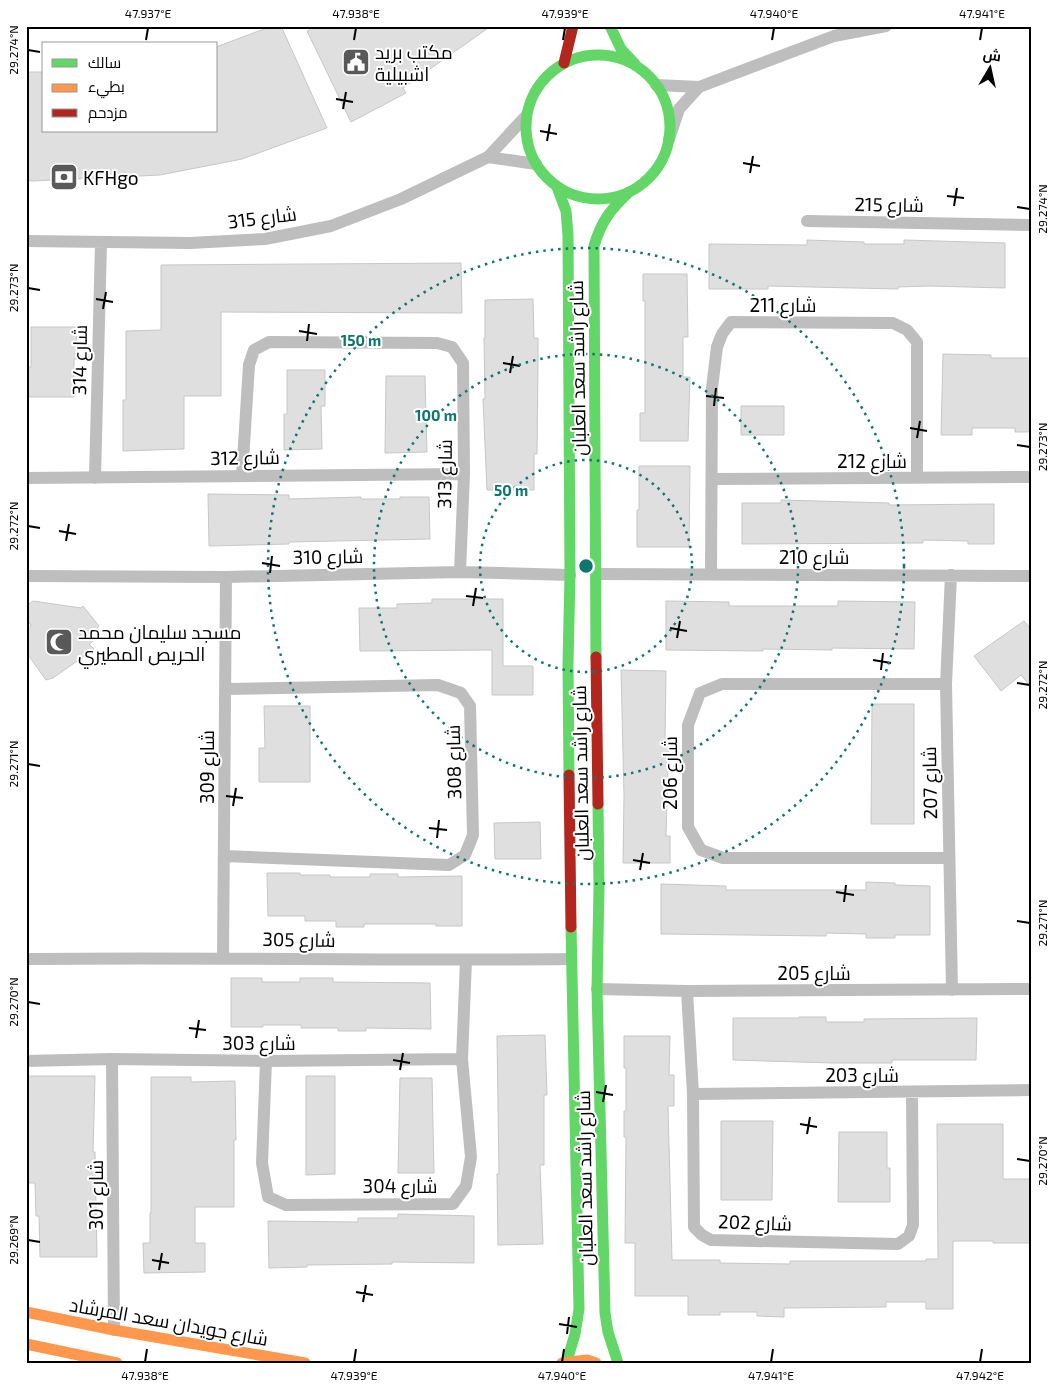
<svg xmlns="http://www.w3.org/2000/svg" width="1057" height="1389" font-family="'Exo 2',Cairo,sans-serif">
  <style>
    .building { fill: #dfdfdf; stroke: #c7c7c7 }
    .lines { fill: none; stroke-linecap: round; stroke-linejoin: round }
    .street { stroke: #bebebe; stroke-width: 12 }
    .fast { stroke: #63d668; stroke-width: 11 }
    .slow { stroke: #ff974d; stroke-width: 11 }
    .jam { stroke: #b3261e; stroke-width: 11 }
    .ticks { fill: none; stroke: #000; stroke-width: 2 }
    .ring { fill: none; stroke: #0f766e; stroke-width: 2.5; stroke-dasharray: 2.5 5 }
    .labels { text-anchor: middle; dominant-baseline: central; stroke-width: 4; stroke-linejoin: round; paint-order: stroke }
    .poi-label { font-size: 19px; fill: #000; stroke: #fff; text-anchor: start }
    .street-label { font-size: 19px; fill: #000; stroke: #fff }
    .centre { fill: #0f766e; stroke: #fff; stroke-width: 2.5 }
    .ring-label { font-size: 15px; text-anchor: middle; font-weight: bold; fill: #0f766e; stroke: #fff; stroke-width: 4; stroke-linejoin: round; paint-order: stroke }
    .neatline { fill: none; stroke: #000; stroke-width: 2 }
    .ticks-label { font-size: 12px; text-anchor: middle; fill: #000 }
  </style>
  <rect width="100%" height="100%" fill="#fff"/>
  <path class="building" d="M272,26H281L327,128L242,159L160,175L33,181L26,180V72H44V131H216V47Z
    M317,26H491L403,88L406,93L351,122L307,31Z
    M807,240L864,242V244H904V240L1005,243V288L929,286L898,287V289L768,286V289H709V244L807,245Z
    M461,263L462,313L221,312V396H184V449L123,451V400H126V331L161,330V265Z
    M643,274H687L688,337H683V377H690L688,441H640V413H645V301H643Z
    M533,299L534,338H538V360L537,454H534V490H487L483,399H485L484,338H485V300Z
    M31,327H76L77,359H74V397H28V367H31Z
    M943,354L991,355V358H1031V432H1015V428H972V435H941Z
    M287,370H325V406H321L322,449L284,450V414H287Z
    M386,376H425L427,452L385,453Z
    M741,406H784V435H741Z
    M639,466H690L689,547H637V510H639Z
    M208,494L289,495V499L361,497V499H400V497H429L430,539L289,542V544L209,546Z
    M781,500L889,503V505L994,504V544H968V541L923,540V543L742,544V503H781Z
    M432,599H503V666H533V695H492V650L360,651L359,608H397V604L432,603Z
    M33,601L81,608L83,606L99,626L91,634L96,639L89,644L94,649L53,678L46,680L26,652V630L31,626L26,618V606Z
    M666,601L729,602V606H838V601L915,602L914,649L832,648V650L763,649V651L666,650Z
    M1024,621L1031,629V687L1021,675L1001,691L974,656Z
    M621,670L666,671L665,738H669L666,836H670V863H623L624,796Z
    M872,704H914V824H871Z
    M264,706H310V782H259V748H265Z
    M540,822L541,859H495L494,823Z
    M267,873H300V875H330V877H370V874H398V877L462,876V926H436V924H364V927H336V921H305V916H268Z
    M866,882L895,883V885L930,886V935H895V938H866V934L826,933V936L661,934V884L726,886V890H866Z
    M231,978H262V982H300V978H333V982L430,983L431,1029L366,1028V1031H338V1028H301V1025H263V1027H231Z
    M799,1017H826V1022H864V1019L977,1018L976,1060H892V1063H832L733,1060V1018H799Z
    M545,1035L547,1095H544V1165H540L543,1244L498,1245L497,1174H499L497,1036Z
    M624,1036H670L669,1075H674V1106H668L672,1260H720V1263L790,1264V1261H926V1259H938L937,1124H1003V1179H1031V1243H993V1241H953V1309H926V1302H886V1307L784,1308V1317L757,1316V1312H720V1315H688V1296H635V1243H625L626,1137H624V1111H626V1068H624Z
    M26,1076H95L93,1152H95L97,1257H40L39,1216H36L35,1183H26Z
    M306,1076H335V1174L306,1175Z
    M151,1077H191V1082L235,1081L236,1140H234V1207H195V1243H205V1272L144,1273L143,1243H150V1213H151Z
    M400,1078H432L434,1173H398Z
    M721,1121H773L772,1200H721Z
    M839,1132H887V1168H890V1202H838Z
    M398,1214L474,1216V1263L392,1262V1264L307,1265V1267L269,1268L268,1221L358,1222V1218H398Z"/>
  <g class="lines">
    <path class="street" d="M656,85L699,87L834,36L886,26
      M669,139L679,109L699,87
      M488,157L536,164
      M807,221L1031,225
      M26,241L190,243L265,239L331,226L401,199L488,157L526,116
      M242,476L249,365L254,350L269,342L437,343L452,347L463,363L464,474L460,572
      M26,478L464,474
      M95,478L101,243
      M713,479L1031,477
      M597,574L1031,576
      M711,574L712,388L717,347L722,334L731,322L893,323L907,330L917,342V478
      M951,575L946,684L952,990
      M26,576L226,577L460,572L570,575
      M946,684H722L700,693L688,725V827L701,850L723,858H949
      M224,856L449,865L465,855L473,835L470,706L461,693L438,685L225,689
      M223,957L226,577
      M26,959C208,957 389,961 571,959
      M597,989L687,991L1031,989
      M687,991L693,1094L694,1227L702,1235L711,1240L898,1244L909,1236L913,1225L912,1093
      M112,1059L114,1330
      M26,1061L112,1059L266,1061L462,1059
      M266,1061L262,1163L268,1197L286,1205L453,1204L466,1186L471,1157L462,1059L466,960
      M693,1094L1031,1090"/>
    <path class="fast" d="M610,26L621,49L635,64
      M526 127a72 72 0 1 1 144 0a72 72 0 1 1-144 0Z
      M557,187L566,211L568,235L570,575L568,664L569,775
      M596,657L594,246C601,222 610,210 628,193
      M598,804L599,888L597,989L605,1313L608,1332L618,1363
      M567,1361L575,1334L579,1309L571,927"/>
    <path class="slow" d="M26,1312L114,1330L305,1363
      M26,1344L117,1363
      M562,1363L587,1360L596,1363"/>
    <path class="jam" d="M564,63L573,26
      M596,657L598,804
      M569,775L571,927"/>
  </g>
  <path class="ticks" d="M146,40L148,28M354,40L356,28M563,40L565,28M772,40L774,28M980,40L982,28M28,50L40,52M336,99L353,102M343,109L346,92M540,131L557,134M547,141L550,124M743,163L760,166M750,173L753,156M947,196L964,198M954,206L957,188M1017,207L1030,209M28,288L40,290M96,299L113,302M103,309L106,292M299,331L317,334M307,341L309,324M503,363L520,366M510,373L513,356M706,396L724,398M714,406L716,388M910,428L927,431M917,438L920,421M1017,445L1030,447M28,526L40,528M59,531L76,534M66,541L69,524M262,563L280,566M270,573L272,556M466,596L483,598M473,606L476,588M670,628L687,631M677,638L680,621M873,660L891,663M881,670L883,653M1017,683L1030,685M28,764L40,766M226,796L243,798M233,806L236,788M429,828L447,830M437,838L439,820M633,860L650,863M640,870L643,853M836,892L854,895M844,902L846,885M1017,921L1030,923M28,1002L40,1004M189,1028L206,1030M196,1038L199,1020M393,1060L410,1063M400,1070L403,1053M596,1092L613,1095M603,1102L606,1085M800,1124L817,1127M807,1134L810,1117M1017,1159L1030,1161M28,1240L40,1242M152,1260L169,1263M159,1270L162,1253M356,1292L373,1295M363,1302L366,1285M559,1324L577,1327M567,1334L569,1317M145,1362L147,1349M354,1362L356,1349M562,1362L564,1349M771,1362L773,1349M980,1362L982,1349"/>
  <g class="ring">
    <circle cx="586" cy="566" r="106"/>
    <circle cx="586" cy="566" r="212"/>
    <circle cx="586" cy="566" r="318"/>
  </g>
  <defs>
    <g id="civic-square" transform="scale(1.4375)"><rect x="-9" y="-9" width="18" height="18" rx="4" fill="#595959" stroke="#fff"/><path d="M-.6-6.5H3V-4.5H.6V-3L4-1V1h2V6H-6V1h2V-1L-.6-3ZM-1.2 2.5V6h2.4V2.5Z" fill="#fff"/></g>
    <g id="bank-square" transform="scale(1.4375)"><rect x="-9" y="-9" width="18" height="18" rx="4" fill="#595959" stroke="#fff"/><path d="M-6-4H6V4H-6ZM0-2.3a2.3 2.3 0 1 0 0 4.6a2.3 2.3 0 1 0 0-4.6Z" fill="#fff"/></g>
    <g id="mosque-square" transform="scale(1.4375)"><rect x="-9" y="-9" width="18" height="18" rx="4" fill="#595959" stroke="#fff"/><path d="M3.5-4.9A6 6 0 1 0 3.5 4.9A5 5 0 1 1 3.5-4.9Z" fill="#fff"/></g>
  </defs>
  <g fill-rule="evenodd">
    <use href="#civic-square" x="356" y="62"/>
    <use href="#bank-square" x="64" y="177"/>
    <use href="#mosque-square" x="59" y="642"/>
  </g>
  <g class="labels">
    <g class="poi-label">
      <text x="375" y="51">مكتب بريد<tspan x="375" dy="22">اشبيلية</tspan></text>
      <text x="83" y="177">KFHgo</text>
      <text x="78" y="631">مسجد سليمان محمد<tspan x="78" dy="22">الحريص المطيري</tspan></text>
    </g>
    <g class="street-label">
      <text transform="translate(889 204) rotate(1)">شارع 215</text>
      <text transform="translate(262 217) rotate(-7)">شارع 315</text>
      <text x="783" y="304">شارع 211</text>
      <text transform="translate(79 360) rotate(-89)">شارع 314</text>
      <text transform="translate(577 368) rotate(-91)">شارع راشد سعد العلبان</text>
      <text transform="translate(245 457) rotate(-1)">شارع 312</text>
      <text x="872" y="460">شارع 212</text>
      <text transform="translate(444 474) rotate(-89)">شارع 313</text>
      <text transform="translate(328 556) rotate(-1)">شارع 310</text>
      <text x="814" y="556">شارع 210</text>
      <text transform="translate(453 762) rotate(-91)">شارع 308</text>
      <text transform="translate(206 767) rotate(-90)">شارع 309</text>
      <text transform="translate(580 773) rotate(-91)">شارع راشد سعد العلبان</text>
      <text transform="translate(669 773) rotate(-90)">شارع 206</text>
      <text transform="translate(929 783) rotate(-91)">شارع 207</text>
      <text transform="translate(299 939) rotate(1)">شارع 305</text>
      <text x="814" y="972">شارع 205</text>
      <text x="259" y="1042">شارع 303</text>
      <text x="862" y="1074">شارع 203</text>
      <text transform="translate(584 1178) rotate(-91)">شارع راشد سعد العلبان</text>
      <text x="400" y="1185">شارع 304</text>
      <text transform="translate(95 1195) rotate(-90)">شارع 301</text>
      <text transform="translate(755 1222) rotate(2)">شارع 202</text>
      <text transform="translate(169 1321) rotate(10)">شارع جويدان سعد المرشاد</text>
    </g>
  </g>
  <circle cx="586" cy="566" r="8" class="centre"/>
  <g class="ring-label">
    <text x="361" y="346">150 m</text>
    <text x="436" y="421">100 m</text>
    <text x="511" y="496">50 m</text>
  </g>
  <rect width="1057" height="1389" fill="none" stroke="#ffffff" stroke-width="55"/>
  <rect x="42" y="42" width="175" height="90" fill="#ffffff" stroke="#999999"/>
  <rect x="52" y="59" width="25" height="8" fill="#63d668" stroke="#999999"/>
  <text x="88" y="68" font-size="15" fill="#000000">سالك</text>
  <rect x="52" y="84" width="25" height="8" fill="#ff974d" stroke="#999999"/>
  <text x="88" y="92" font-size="15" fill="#000000">بطيء</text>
  <rect x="52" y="109" width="25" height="8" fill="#b3261e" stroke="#999999"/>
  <text x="88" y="118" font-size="15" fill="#000000">مزدحم</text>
  <g transform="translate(990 68) rotate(9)" stroke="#ffffff" stroke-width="4" paint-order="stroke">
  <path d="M0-4L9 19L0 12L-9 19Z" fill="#000000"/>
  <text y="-8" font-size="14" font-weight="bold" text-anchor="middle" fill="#000000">ش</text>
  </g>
  <rect x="28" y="28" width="1002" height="1334" class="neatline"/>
  <g class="ticks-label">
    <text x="148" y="18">47.937°E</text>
    <text x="356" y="18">47.938°E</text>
    <text x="565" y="18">47.939°E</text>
    <text x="774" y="18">47.940°E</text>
    <text x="982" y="18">47.941°E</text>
    <text transform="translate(14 50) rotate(-90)" y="4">29.274°N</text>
    <text transform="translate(1043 209) rotate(-90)" y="4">29.274°N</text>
    <text transform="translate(14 288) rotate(-90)" y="4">29.273°N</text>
    <text transform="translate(1043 447) rotate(-90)" y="4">29.273°N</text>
    <text transform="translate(14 526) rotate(-90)" y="4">29.272°N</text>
    <text transform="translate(1043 685) rotate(-90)" y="4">29.272°N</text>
    <text transform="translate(14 764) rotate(-90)" y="4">29.271°N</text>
    <text transform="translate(1043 923) rotate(-90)" y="4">29.271°N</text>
    <text transform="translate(14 1002) rotate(-90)" y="4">29.270°N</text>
    <text transform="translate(1043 1161) rotate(-90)" y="4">29.270°N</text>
    <text transform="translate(14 1240) rotate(-90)" y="4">29.269°N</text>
    <text x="145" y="1380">47.938°E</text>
    <text x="354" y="1380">47.939°E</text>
    <text x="562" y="1380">47.940°E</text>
    <text x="771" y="1380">47.941°E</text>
    <text x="980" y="1380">47.942°E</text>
  </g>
</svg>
